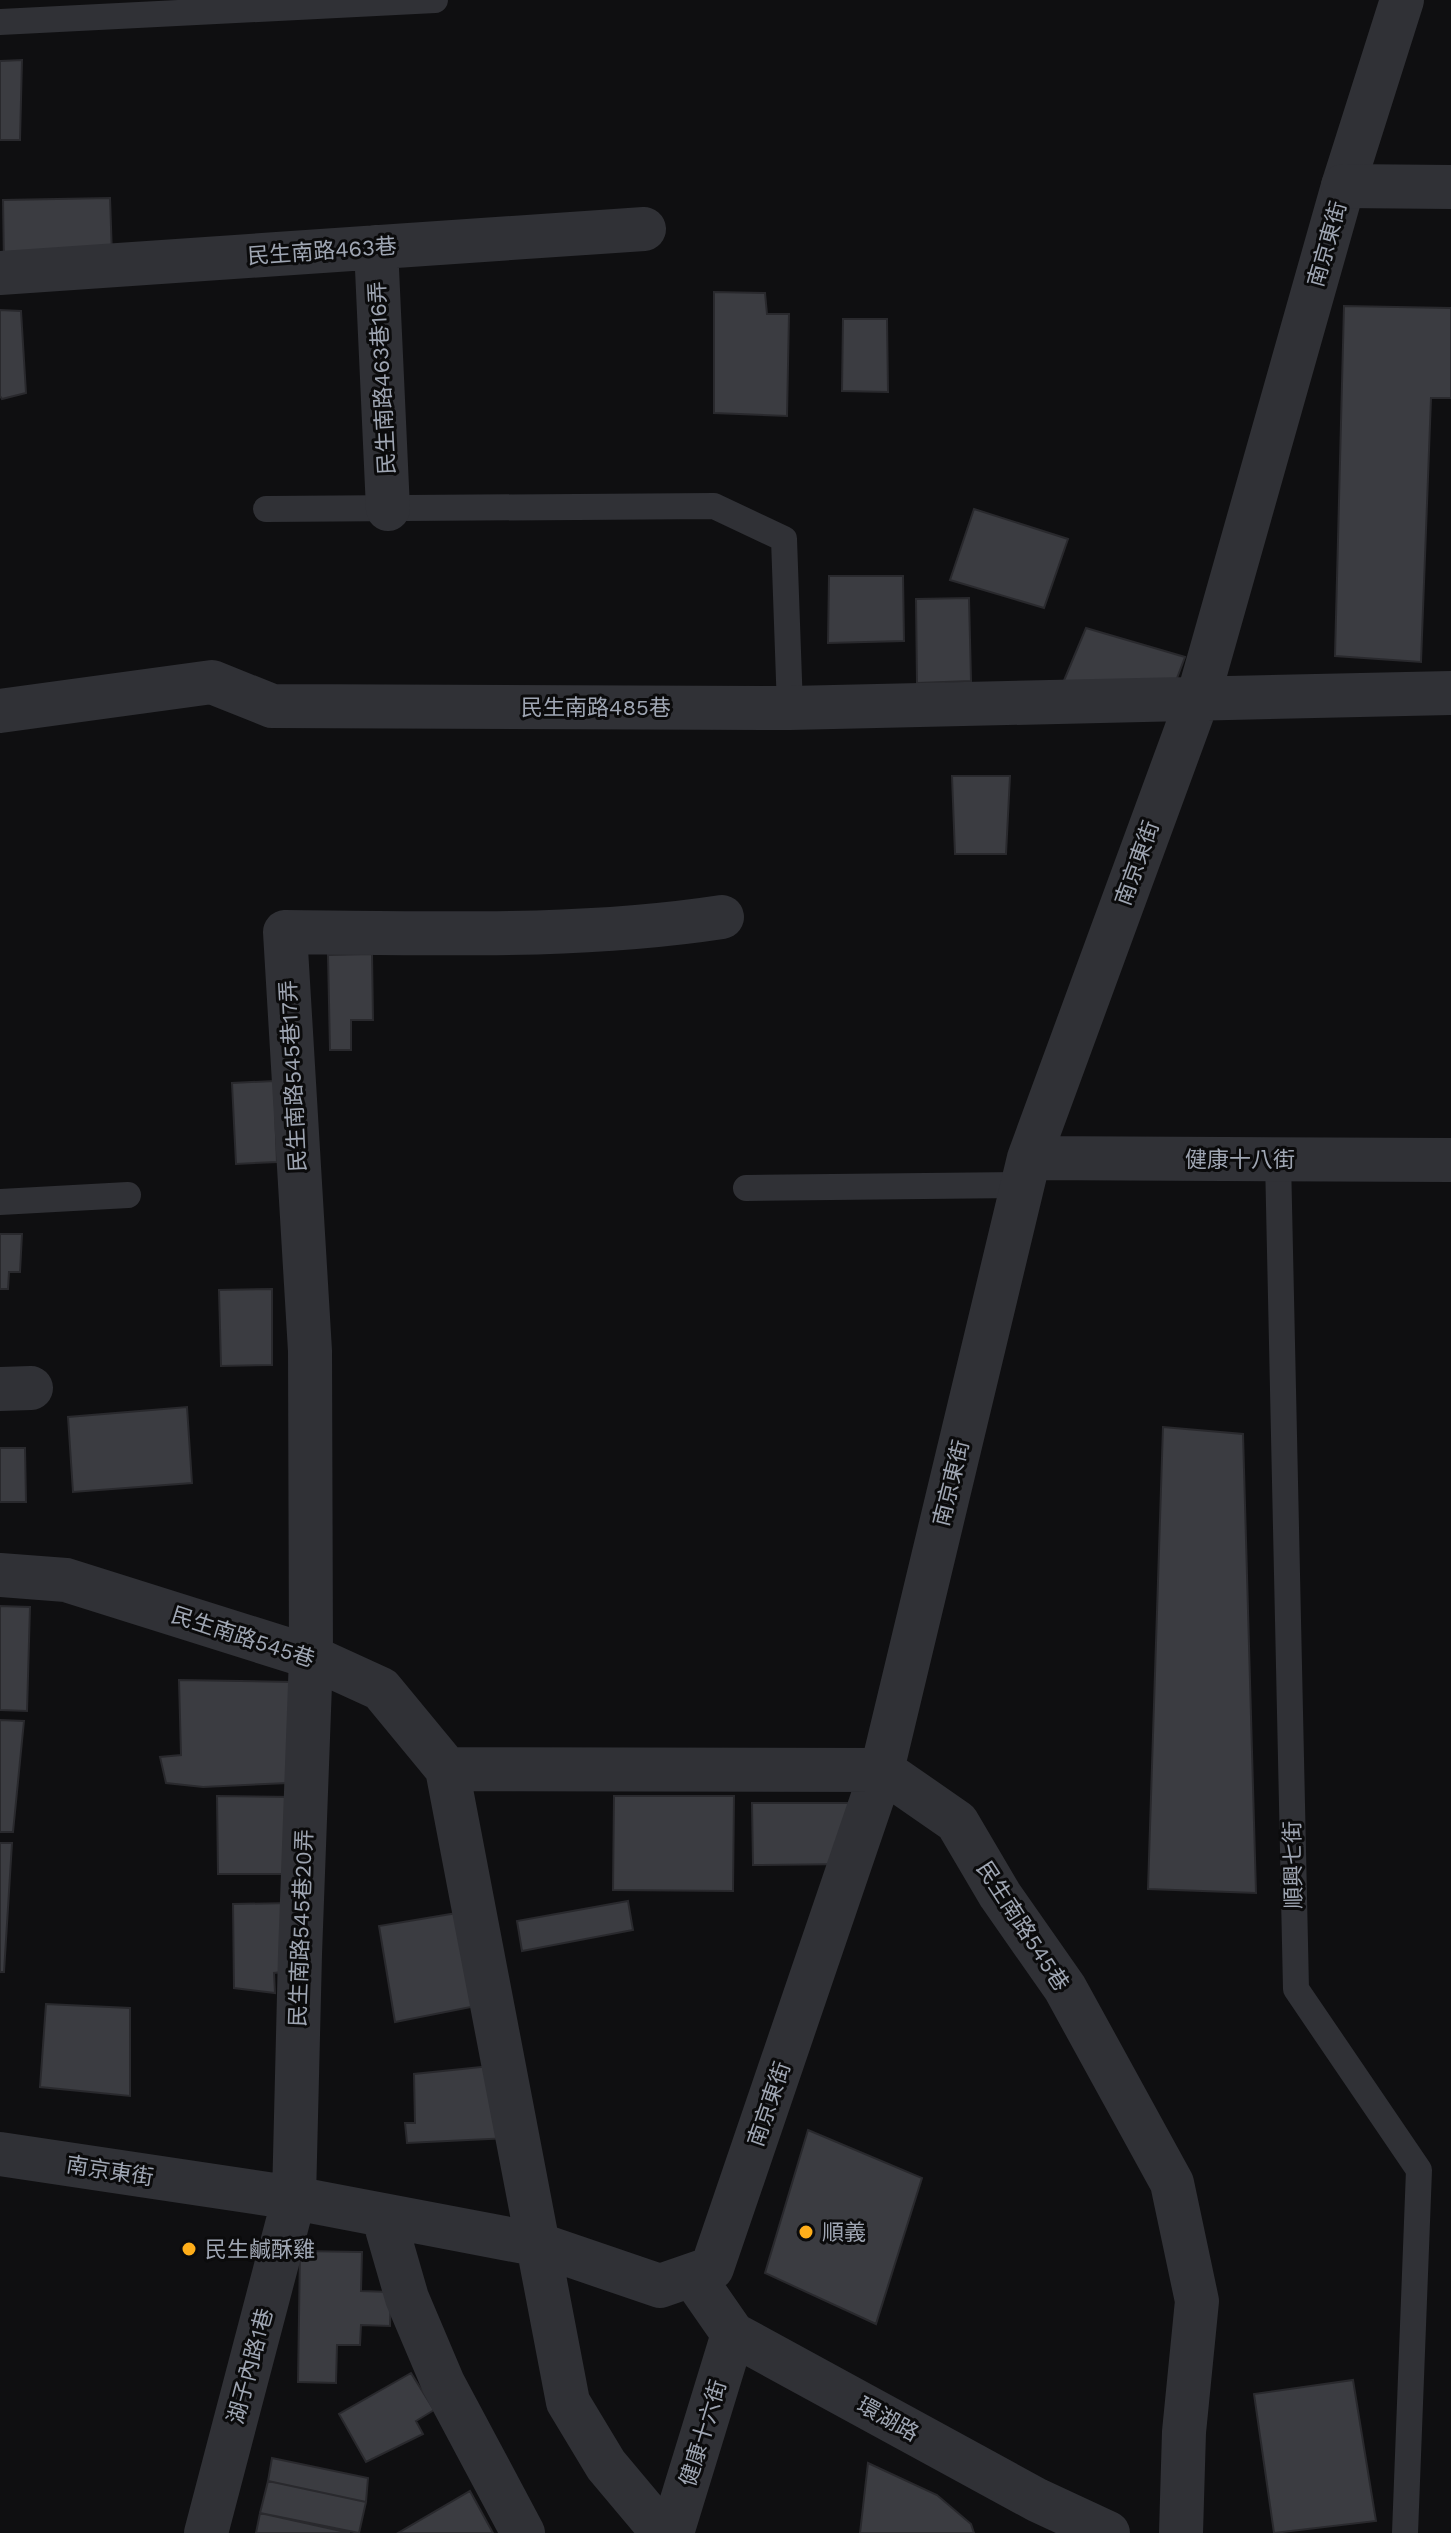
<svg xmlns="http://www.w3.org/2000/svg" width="1451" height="2533" font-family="'Work Sans','Noto Sans TC',sans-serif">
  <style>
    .building { fill: #3b3c41; stroke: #29292d; stroke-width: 2 }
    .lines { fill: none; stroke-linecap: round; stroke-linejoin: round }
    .service { stroke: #303136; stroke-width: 26 }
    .minor { stroke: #303136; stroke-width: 44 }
    .tertiary { stroke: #303136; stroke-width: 44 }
    .poi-dot { fill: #ffae1a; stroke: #0b0b0c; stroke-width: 3 }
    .labels { text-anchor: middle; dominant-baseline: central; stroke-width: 6; stroke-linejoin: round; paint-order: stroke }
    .street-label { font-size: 22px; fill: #9fa6b3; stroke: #0b0b0c }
    .poi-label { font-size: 22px; fill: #9fa6b3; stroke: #0b0b0c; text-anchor: start }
  </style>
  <rect width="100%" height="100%" fill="#0f0f11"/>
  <path class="building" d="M22,60L20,140H0V61Z
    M110,198L112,255L4,264L3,200Z
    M714,292L765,293L767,314H789L787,416L714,413Z
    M1344,306L1451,308V398H1431L1421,662L1335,656Z
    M0,310L21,311L26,393L2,399L0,396Z
    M843,319H887L888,392L842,391Z
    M974,509L1068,539L1044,608L950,580Z
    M829,576H903L904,641L828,643Z
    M969,598L971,681L917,683L916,599Z
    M1086,628L1185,657L1174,686L1060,690Z
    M952,776H1010L1006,854H955Z
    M372,954L373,1020H351V1050H330L328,955Z
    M274,1081L277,1162L236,1164L232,1083Z
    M0,1234H22L20,1272H9L8,1289H0Z
    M272,1289V1365L221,1366L219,1290Z
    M187,1407L192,1483L73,1492L68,1417Z
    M1163,1427L1243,1434L1256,1893L1148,1889Z
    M0,1448H25L26,1502H0Z
    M0,1606L30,1607L27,1711L0,1710Z
    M179,1680L294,1682L288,1783L203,1787L166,1783L160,1757L181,1755Z
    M0,1720L24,1721L13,1832H0Z
    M217,1796L294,1797L293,1874H218Z
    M614,1796H734L733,1891L613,1890Z
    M752,1803H848L849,1864L753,1865Z
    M0,1843H12L4,1972H0Z
    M628,1901L633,1930L522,1951L517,1921Z
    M291,1903L292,1971L274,1973L275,1993L234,1988L233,1904Z
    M463,1912L481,2005L395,2022L379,1926Z
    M46,2004L130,2008V2096L40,2087Z
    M500,2065L511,2138L407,2143L405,2123H415L414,2074Z
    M808,2130L922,2178L876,2324L765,2273Z
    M300,2251L362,2252L361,2291L391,2292L390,2326L361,2325L360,2345H337L336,2383L298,2382Z
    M411,2373L434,2410L416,2421L423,2434L366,2462L339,2414Z
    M1353,2380L1376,2521L1274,2533L1254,2394Z
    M272,2458L368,2478L366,2502L268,2481Z
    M868,2463L937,2495L971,2524L974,2533H860Z
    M268,2481L366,2502L359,2533L260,2513Z
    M470,2491L493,2533H398Z
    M260,2513L350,2533H256Z"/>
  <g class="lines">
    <path class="service" d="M0,22L435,0
      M266,509L714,506L784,539L790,708
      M1278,1159L1296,1989L1419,2170L1405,2533
      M746,1188L1023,1185
      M0,1202L128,1195"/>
    <path class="minor" d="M376,247L388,509
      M0,273L644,229
      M0,711L212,682L272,706L790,708L1451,693
      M1029,1158L1451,1160
      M0,1389L31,1388
      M0,1575L66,1580L311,1657L381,1689L447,1769L568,2402L606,2465L663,2533
      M447,1769L882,1770L957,1822L1000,1895L1065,1988L1172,2183L1197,2301L1184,2432L1181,2533
      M0,2154L294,2198L540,2245L660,2286L712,2268L882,1770L1029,1158L1198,698L1343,186L1402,0
      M383,2215L407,2298L443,2383L523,2533
      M692,2275L733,2334L1037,2500L1108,2533
      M206,2533L294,2198L300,1954L311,1657L310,1351L285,932C430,933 578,939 722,917
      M672,2533L733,2334"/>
    <path class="tertiary" d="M1343,186L1451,187"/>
  </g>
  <g class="poi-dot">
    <circle cx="806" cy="2232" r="8"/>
    <circle cx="189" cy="2249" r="8"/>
  </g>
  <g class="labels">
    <g class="street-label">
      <text transform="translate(1327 244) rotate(-74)">南京東街</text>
      <text transform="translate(322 251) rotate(-4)">民生南路463巷</text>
      <text transform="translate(382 378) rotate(-93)">民生南路463巷16弄</text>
      <text x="596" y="707">民生南路485巷</text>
      <text transform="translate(1137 863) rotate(-70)">南京東街</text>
      <text transform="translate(293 1076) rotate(-93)">民生南路545巷17弄</text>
      <text x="1240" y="1159">健康十八街</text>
      <text transform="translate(951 1483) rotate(-76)">南京東街</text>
      <text transform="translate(243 1637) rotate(18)">民生南路545巷</text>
      <text transform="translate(1293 1865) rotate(-91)">順興七街</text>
      <text transform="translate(1023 1926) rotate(57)">民生南路545巷</text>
      <text transform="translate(301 1928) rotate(-88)">民生南路545巷20弄</text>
      <text transform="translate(769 2104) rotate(-71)">南京東街</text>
      <text transform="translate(110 2171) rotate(9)">南京東街</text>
      <text transform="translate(250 2366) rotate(-75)">湖子內路1巷</text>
      <text transform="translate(888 2419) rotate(29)">環湖路</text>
      <text transform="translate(703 2433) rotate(-73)">健康十六街</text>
    </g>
    <g class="poi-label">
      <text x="822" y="2232">順義</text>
      <text x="205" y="2249">民生鹹酥雞</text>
    </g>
  </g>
</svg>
